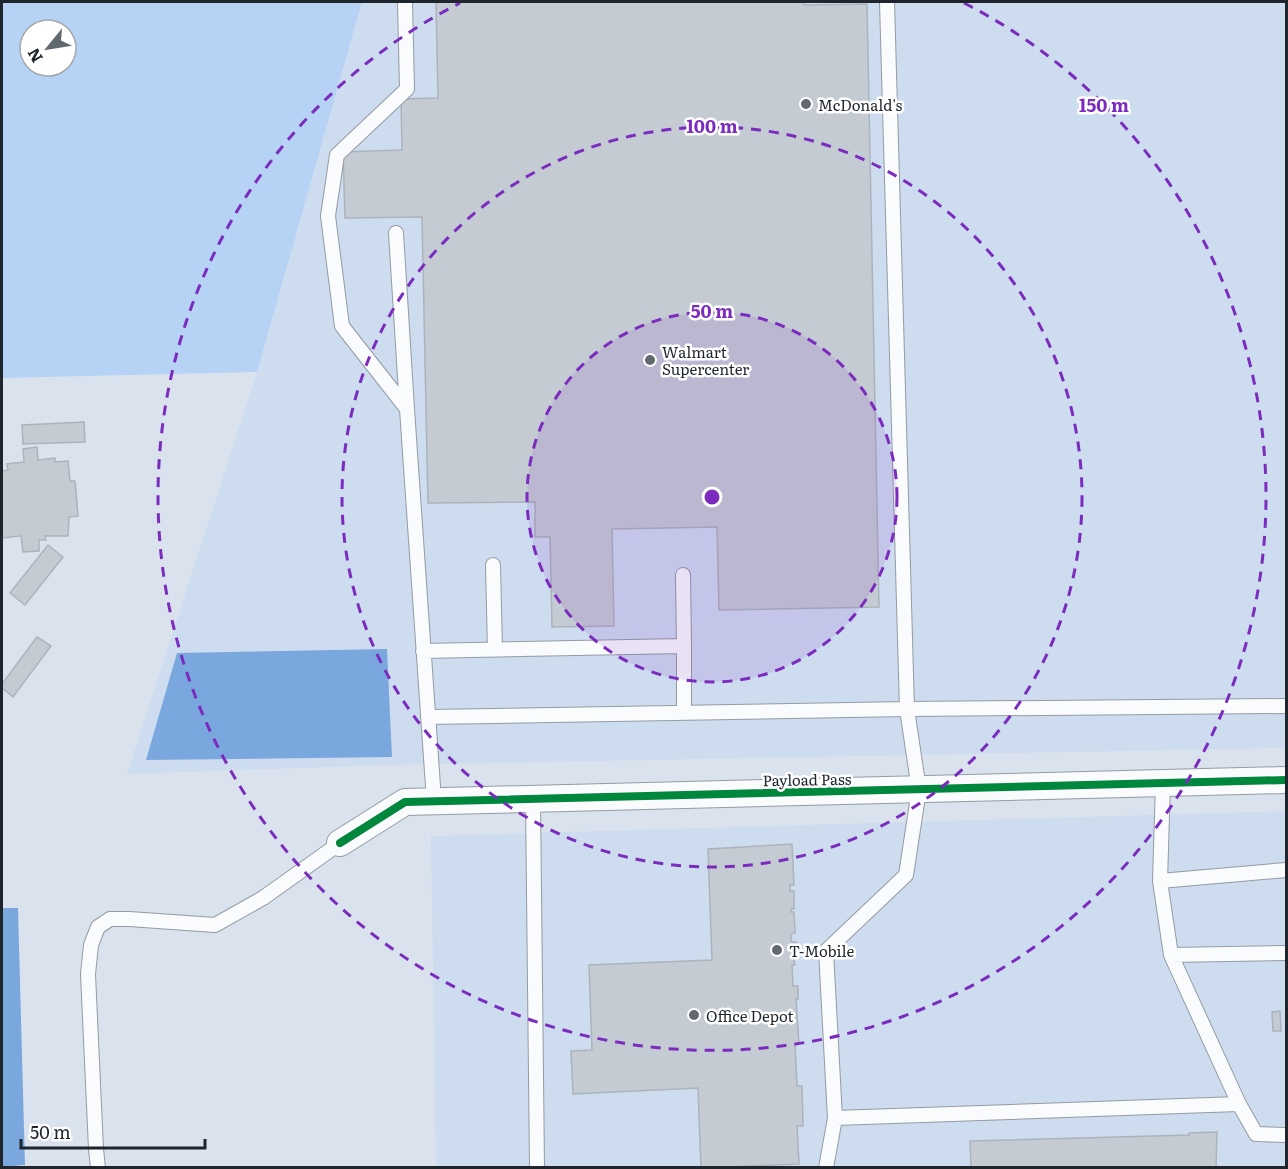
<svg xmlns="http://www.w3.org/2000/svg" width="1288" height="1169" font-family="Literata,serif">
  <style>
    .built { fill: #cddcef }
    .green { fill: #b6d2f5; fill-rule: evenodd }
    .water { fill: #7aa8de }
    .building { fill: #c4cbd3; stroke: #acb3bc; stroke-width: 1.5 }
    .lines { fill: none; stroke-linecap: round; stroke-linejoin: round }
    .service-casing { stroke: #949ba3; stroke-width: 16 }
    .minor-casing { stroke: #949ba3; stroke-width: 28 }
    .service { stroke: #f9fbfc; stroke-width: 14 }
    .minor { stroke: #f9fbfc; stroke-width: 26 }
    .cycleway-casing { stroke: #fff; stroke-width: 11 }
    .cycleway { stroke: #00873e; stroke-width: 8 }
    .ring { fill: none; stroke: #7b2cbf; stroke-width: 3; stroke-dasharray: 10 8 }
    .poi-dot { fill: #606870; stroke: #fff; stroke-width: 2 }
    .labels { text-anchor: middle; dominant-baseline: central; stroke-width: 5; stroke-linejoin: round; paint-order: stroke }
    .poi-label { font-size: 15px; fill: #1f252c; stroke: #fff; text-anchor: start }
    .street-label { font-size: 15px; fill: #1f252c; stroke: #fff }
    .centre { fill: #7b2cbf; stroke: #fff; stroke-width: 3 }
    .ring-label { font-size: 18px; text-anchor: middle; font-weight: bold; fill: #7b2cbf; stroke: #fff; stroke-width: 5; stroke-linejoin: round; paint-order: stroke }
  </style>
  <rect width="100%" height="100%" fill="#dae3ed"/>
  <path class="built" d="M362,2H1286V748L384,765L127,774L257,372Z
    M1286,811V1167H436L431,836Z"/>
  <path class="green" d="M2,2H362L257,372L2,378ZM30,30H66V66H30Z"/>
  <path class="water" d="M387,649L392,757L146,760L177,653Z
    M2,908H18L25,1165L2,1167Z"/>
  <path class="building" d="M436,2H804V5L867,4L879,607L719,610L717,527L612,529L614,626L552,627L550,537H535V502L428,503L422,217L345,218L343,152L402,150L401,99L438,98Z
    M84,422L85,442L23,444L22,425Z
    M37,447L38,460L55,458V462L68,461L70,481H75L78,516L69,517L68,536H45L46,540H39V551L23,552L21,536L2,538V471L8,470L7,464L24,462L23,449Z
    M48,545L63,557L25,605L10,593Z
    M37,637L51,646L13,697L2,688V684Z
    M792,844L794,885H790V891H794V909H791V912H794L795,933L791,934V942H796V951H792L795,965H792L793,986H798V999H796L799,1044H795L797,1086H802L803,1126H797L799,1164L701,1168L698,1088L573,1094L571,1051L592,1050L589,965L712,960L708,849Z
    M1280,1011L1281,1031H1273L1272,1012Z
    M1217,1132L1216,1168L971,1167L970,1141L1189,1135V1133Z"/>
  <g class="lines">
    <g class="service-casing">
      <path id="service" d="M405,2L407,89L337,155L328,216L342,326L407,409L434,801
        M887,2L907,709L919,790L906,875L826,951L835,1118L1239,1104L1256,1134L1286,1135
        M396,233L407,409
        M493,565L495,650
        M683,575L684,646
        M423,651L684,646V713
        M428,717L907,709L1286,706
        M1163,783L1160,881L1171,955L1239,1104
        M533,799L537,1168
        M1160,881L1286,870
        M1171,955L1286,953
        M98,1168L96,1149L88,974L91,945L98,927L110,919H129L215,925L263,898L340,843
        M826,1168L835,1118"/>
    </g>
    <g class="minor-casing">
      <path id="minor" d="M340,843L405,802L1286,780"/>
    </g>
    <use href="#service" class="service"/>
    <use href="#minor" class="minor"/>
    <g class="cycleway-casing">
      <path id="cycleway" d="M340,843L405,802L1286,780"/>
    </g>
    <use href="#cycleway" class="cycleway"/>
  </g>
  <circle cx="712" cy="497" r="185" fill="#7b2cbf" fill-opacity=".12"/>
  <g class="ring">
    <circle cx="712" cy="497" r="185"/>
    <circle cx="712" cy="497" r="370"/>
    <path d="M964 3A554 554 0 1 1 460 3"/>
  </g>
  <g class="poi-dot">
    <circle cx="806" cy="104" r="6"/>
    <circle cx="650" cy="360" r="6"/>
    <circle cx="777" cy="950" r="6"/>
    <circle cx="694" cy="1015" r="6"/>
  </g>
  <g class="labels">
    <g class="poi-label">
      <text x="818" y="104">McDonald's</text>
      <text x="662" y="351">Walmart<tspan x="662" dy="17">Supercenter</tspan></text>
      <text x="789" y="950">T-Mobile</text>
      <text x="706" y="1015">Office Depot</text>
    </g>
    <g class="street-label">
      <text transform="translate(807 779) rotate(-1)">Payload Pass</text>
    </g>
  </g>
  <circle cx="712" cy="497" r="9" class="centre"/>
  <g class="ring-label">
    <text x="1104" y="112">150 m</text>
    <text x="712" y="133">100 m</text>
    <text x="712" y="318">50 m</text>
  </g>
  <rect width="1288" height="1169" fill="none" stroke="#1f252c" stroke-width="6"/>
  <g transform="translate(48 48) rotate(240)"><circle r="28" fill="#ffffff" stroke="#a5a8ab" stroke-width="1.5"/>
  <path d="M0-4.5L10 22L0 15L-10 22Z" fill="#606870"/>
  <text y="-9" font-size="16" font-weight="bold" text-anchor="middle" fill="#1f252c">N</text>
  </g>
  <path d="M21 1139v9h184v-9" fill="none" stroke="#1f252c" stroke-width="3"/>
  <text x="30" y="1139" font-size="18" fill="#1f252c" stroke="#ffffff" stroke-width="4.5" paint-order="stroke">50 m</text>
</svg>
